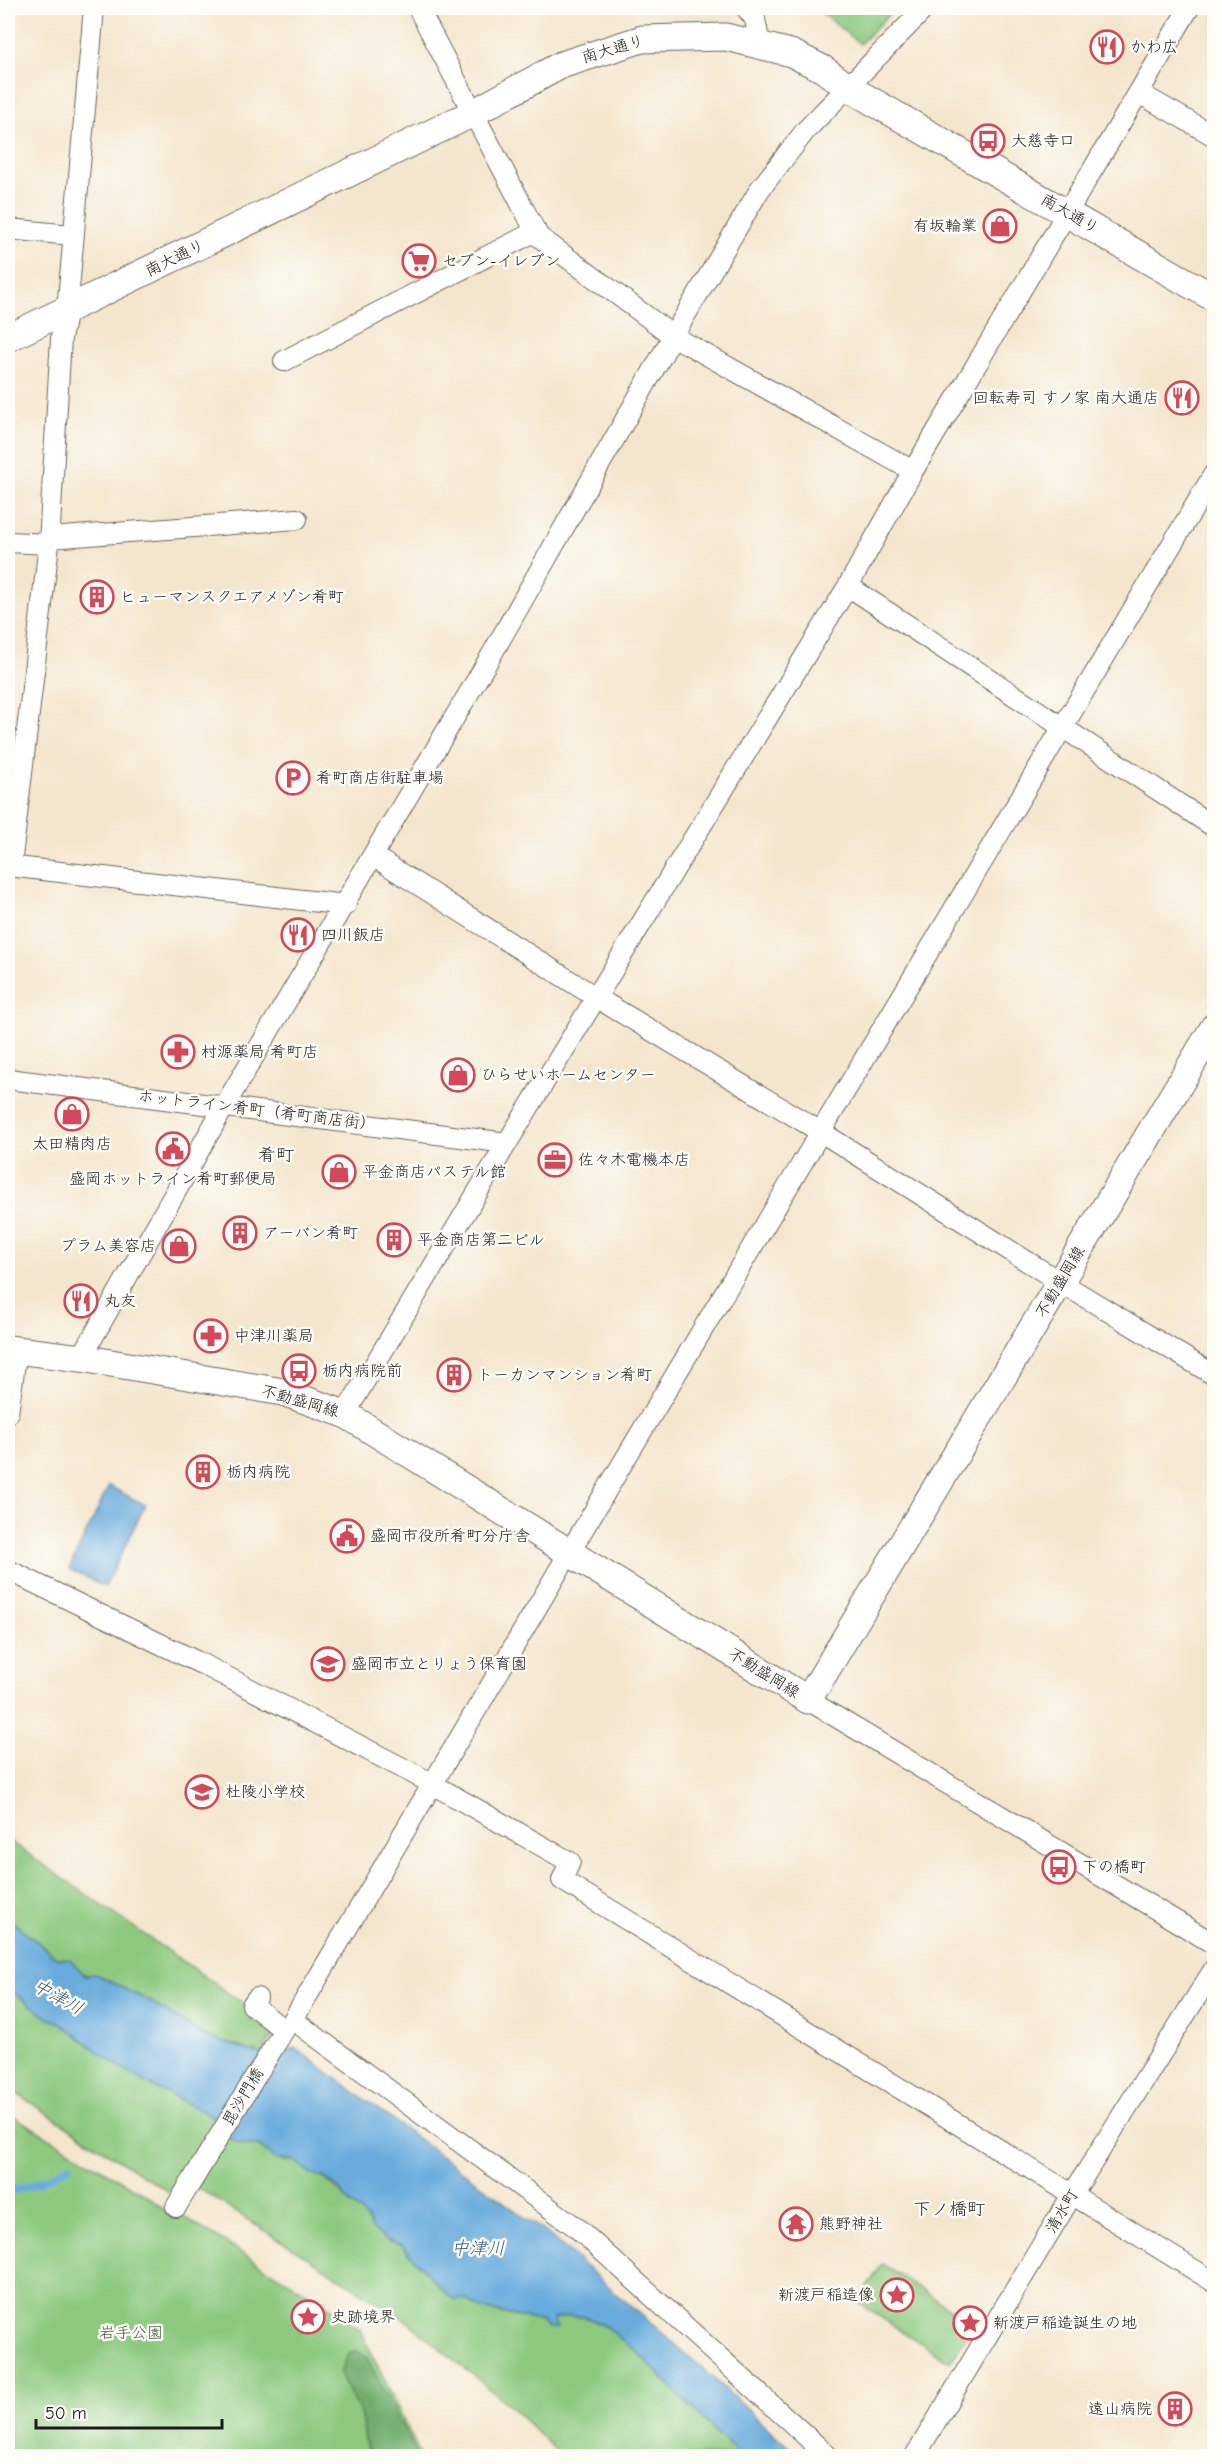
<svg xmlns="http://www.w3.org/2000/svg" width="1222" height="2464" font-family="'Comic Neue','Klee One',sans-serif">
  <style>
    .green { fill: #8cc97f; stroke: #54724e; stroke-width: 1.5 }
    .forest { fill: #71ad6e; stroke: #466445; stroke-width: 1.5 }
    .water { fill: #67abdc; stroke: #42647c; stroke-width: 1.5 }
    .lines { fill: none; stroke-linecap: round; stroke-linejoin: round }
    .stream { stroke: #67abdc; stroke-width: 8 }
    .street-casing { stroke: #68635a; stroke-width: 22 }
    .secondary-casing { stroke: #68635a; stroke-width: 29 }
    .street { stroke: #fff; stroke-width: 20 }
    .secondary { stroke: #fff; stroke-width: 27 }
    .labels { text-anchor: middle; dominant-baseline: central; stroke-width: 5; stroke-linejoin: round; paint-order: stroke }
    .poi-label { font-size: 16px; fill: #1c1c1c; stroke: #fdfcf7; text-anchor: start }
    .street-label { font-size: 16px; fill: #1c1c1c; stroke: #fdfcf7 }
    .park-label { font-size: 16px; fill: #496144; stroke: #fdfcf7 }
    .neighbourhood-label { font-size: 18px; fill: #1c1c1c; stroke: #fdfcf7 }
    .water-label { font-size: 18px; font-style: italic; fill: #3e5c72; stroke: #fdfcf7 }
  </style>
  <rect width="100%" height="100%" fill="#fdfcf7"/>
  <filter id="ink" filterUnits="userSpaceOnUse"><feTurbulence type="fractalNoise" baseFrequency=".0167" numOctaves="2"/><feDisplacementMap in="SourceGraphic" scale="12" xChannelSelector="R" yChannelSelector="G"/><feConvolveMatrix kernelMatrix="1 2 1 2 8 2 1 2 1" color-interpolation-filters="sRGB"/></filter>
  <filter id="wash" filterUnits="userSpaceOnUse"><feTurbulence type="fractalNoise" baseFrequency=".008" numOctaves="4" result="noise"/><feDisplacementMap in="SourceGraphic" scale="24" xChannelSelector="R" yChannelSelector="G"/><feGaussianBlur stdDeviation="1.35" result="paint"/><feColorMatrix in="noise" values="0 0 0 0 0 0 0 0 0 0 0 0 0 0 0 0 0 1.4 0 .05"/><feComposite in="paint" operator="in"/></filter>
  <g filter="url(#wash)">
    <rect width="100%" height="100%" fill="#f4e6cd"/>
    <path class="green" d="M816,8H895L860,44Z
      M8,1840L250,2008L275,2033L262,2054L205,2036L149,2001L85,1975L65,1958H57L8,1918Z
      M8,1988L48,2017L61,2023L105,2057L141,2080L216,2118L220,2124L172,2194L8,2088Z
      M8,2113L147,2196L168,2212H175L346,2317L349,2322L360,2329L421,2456H8Z
      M227,2135L236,2142L244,2145H256L284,2161H295L310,2173L324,2178L362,2213L372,2228L385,2239L402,2245L447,2295L454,2299H465L482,2309L540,2321L549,2328L552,2319L571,2316L585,2317L605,2326L638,2353L740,2456H561L515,2410L406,2320L195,2186Z
      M882,2264L974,2324L950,2362L857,2302Z"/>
    <path class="forest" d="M358,2351L367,2358L418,2456H368L360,2412L342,2378L341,2371L350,2352Z"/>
    <path class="water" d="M109,1486L145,1505L105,1587L69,1569Z
      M8,1918L57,1958L70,1959L85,1975L95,1974L149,2001L205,2036L256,2053L278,2057L295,2048L554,2239L700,2366L798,2456H740L638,2353L605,2326L585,2317L571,2316L553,2319L557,2328H549L540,2321L482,2309L465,2299H454L447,2295L402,2245L385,2239L372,2228L362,2213L350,2204L338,2188L324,2178L310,2173L295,2161L274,2158L269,2152L256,2145H244L236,2142L228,2137L216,2118L141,2080L105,2057L61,2023L48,2018L8,1988Z"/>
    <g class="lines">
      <path class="stream" d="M8,2191C32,2187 49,2179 69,2166"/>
    </g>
  </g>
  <g filter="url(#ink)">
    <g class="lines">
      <g class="street-casing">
        <path id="street" d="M418,8L538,236L673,336L913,471
          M746,8L755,19L760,45
          M1139,93L1214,136
          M8,229L72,235
          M284,361L536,231
          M50,538L297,519
          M8,542L49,544
          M848,586L1214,827
          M373,856L597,998L821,1132L1060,1282L1214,1375
          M8,866L346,905
          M11,866L49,544L61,338L67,311L94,8
          M8,1079L507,1143
          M81,1358L225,1105L492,654L673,336L760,189L806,130L925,8
          M8,1413L17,1350
          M345,1414L507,1143L848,586L913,471L1189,8
          M8,1570L206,1666L418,1776L570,1862L562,1880L1214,2282
          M808,1700L1214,1944
          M176,2207L284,2030L252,2005L257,1998
          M828,2456L577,2228L293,2020L569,1553L1214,474
          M915,2456L1072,2195L1214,1969"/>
      </g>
      <g class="secondary-casing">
        <path id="secondary" d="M8,338L473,113L561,65L642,39L726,37L791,53L823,69L849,88L1214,298
          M8,1349L81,1358L283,1392L345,1414L808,1700L1214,1027"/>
      </g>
      <use href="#street" class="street"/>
      <use href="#secondary" class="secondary"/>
    </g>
  </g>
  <defs>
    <g id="restaurant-ring" transform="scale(1.725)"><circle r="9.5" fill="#fdfcf7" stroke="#d1495b" stroke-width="1.5"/><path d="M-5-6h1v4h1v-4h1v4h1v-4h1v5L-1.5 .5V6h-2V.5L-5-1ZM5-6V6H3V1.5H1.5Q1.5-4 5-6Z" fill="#d1495b"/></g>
    <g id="bus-ring" transform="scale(1.725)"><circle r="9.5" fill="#fdfcf7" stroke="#d1495b" stroke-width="1.5"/><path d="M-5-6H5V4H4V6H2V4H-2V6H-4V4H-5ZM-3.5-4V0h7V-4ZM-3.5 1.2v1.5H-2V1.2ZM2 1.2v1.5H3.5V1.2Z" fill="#d1495b"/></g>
    <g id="shop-ring" transform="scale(1.725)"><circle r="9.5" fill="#fdfcf7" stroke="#d1495b" stroke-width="1.5"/><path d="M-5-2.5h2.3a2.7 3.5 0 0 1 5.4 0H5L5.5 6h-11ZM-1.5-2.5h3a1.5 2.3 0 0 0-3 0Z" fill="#d1495b"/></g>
    <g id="supermarket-ring" transform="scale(1.725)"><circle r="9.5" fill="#fdfcf7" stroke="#d1495b" stroke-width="1.5"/><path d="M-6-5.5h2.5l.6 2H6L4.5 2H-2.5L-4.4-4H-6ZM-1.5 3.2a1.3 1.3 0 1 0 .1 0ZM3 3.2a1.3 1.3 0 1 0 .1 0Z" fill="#d1495b"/></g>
    <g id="building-ring" transform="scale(1.725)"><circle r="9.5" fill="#fdfcf7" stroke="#d1495b" stroke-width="1.5"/><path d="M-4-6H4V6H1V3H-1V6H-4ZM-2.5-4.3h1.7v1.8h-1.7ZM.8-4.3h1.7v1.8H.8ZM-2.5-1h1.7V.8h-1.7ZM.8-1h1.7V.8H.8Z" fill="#d1495b"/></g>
    <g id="parking-ring" transform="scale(1.725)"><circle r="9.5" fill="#fdfcf7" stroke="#d1495b" stroke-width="1.5"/><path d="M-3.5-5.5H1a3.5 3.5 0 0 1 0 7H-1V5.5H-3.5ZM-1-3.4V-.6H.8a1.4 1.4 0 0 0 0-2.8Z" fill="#d1495b"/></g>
    <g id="pharmacy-ring" transform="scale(1.725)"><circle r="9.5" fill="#fdfcf7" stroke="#d1495b" stroke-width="1.5"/><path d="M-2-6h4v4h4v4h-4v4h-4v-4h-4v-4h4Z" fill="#d1495b"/></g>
    <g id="civic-ring" transform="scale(1.725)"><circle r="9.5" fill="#fdfcf7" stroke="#d1495b" stroke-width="1.5"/><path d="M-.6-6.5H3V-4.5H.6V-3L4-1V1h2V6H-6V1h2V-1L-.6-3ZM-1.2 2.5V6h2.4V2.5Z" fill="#d1495b"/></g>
    <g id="office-ring" transform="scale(1.725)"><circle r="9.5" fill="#fdfcf7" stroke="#d1495b" stroke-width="1.5"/><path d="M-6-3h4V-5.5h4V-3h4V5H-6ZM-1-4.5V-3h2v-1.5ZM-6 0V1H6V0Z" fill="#d1495b"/></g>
    <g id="school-ring" transform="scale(1.725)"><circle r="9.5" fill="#fdfcf7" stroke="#d1495b" stroke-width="1.5"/><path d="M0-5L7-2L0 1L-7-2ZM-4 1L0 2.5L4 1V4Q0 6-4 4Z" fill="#d1495b"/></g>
    <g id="temple-ring" transform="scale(1.725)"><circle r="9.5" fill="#fdfcf7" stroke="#d1495b" stroke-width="1.5"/><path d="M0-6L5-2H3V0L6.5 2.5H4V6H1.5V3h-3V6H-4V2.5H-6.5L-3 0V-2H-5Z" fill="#d1495b"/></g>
    <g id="sight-ring" transform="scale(1.725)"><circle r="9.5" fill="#fdfcf7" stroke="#d1495b" stroke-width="1.5"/><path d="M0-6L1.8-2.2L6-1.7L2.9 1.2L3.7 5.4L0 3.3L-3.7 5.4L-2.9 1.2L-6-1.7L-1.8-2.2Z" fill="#d1495b"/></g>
  </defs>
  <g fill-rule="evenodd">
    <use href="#restaurant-ring" x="1107" y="47"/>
    <use href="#bus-ring" x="988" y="141"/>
    <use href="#shop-ring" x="1000" y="226"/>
    <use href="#supermarket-ring" x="419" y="261"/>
    <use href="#restaurant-ring" x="1182" y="398"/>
    <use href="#building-ring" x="97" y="597"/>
    <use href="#parking-ring" x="293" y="778"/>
    <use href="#restaurant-ring" x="298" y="935"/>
    <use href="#pharmacy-ring" x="178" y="1052"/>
    <use href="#shop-ring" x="458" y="1075"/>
    <use href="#shop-ring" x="72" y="1114"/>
    <use href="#civic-ring" x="173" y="1149"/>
    <use href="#office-ring" x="555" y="1160"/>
    <use href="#shop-ring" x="339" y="1172"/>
    <use href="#building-ring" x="240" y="1233"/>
    <use href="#building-ring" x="394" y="1240"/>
    <use href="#shop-ring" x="179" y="1246"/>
    <use href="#restaurant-ring" x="81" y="1301"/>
    <use href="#pharmacy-ring" x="211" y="1336"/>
    <use href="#bus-ring" x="299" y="1371"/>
    <use href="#building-ring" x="454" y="1375"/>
    <use href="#building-ring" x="203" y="1472"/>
    <use href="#civic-ring" x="347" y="1536"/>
    <use href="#school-ring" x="328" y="1664"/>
    <use href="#school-ring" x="202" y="1792"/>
    <use href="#bus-ring" x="1059" y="1867"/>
    <use href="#temple-ring" x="796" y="2224"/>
    <use href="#sight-ring" x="897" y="2295"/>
    <use href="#sight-ring" x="308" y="2317"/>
    <use href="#sight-ring" x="970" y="2323"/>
    <use href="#building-ring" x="1175" y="2409"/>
  </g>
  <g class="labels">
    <g class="poi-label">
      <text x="1130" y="47">かわ広</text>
      <text x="1011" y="141">大慈寺口</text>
      <text x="977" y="226" text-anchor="end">有坂輪業</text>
      <text x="442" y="261">セブン-イレブン</text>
      <text x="1159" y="398" text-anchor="end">回転寿司 すノ家 南大通店</text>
      <text x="120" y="597">ヒューマンスクエアメゾン肴町</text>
      <text x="316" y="778">肴町商店街駐車場</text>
      <text x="321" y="935">四川飯店</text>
      <text x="201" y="1052">村源薬局 肴町店</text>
      <text x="481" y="1075">ひらせいホームセンター</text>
      <text x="72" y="1144" text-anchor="middle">太田精肉店</text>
      <text x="578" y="1160">佐々木電機本店</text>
      <text x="362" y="1172">平金商店パステル館</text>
      <text x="173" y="1179" text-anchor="middle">盛岡ホットライン肴町郵便局</text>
      <text x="263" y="1233">アーバン肴町</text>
      <text x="417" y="1240">平金商店第二ビル</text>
      <text x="156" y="1246" text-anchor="end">プラム美容店</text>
      <text x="104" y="1301">丸友</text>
      <text x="234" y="1336">中津川薬局</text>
      <text x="322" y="1371">栃内病院前</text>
      <text x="477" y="1375">トーカンマンション肴町</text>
      <text x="226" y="1472">栃内病院</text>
      <text x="370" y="1536">盛岡市役所肴町分庁舎</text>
      <text x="351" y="1664">盛岡市立とりょう保育園</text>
      <text x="225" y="1792">杜陵小学校</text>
      <text x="1082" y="1867">下の橋町</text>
      <text x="819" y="2224">熊野神社</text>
      <text x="874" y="2295" text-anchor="end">新渡戸稲造像</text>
      <text x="331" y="2317">史跡境界</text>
      <text x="993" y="2323">新渡戸稲造誕生の地</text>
      <text x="1152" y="2409" text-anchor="end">遠山病院</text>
    </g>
    <g class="street-label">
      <text transform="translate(613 49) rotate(-16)">南大通り</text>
      <text transform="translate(1070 214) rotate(30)">南大通り</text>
      <text transform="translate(175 258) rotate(-26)">南大通り</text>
      <text transform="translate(257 1110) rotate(7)">ホットライン肴町（肴町商店街）</text>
      <text transform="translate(1060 1282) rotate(-59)">不動盛岡線</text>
      <text transform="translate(300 1401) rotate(16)">不動盛岡線</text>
      <text transform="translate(764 1673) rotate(32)">不動盛岡線</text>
      <text transform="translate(243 2097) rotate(-59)">毘沙門橋</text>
      <text transform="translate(1062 2211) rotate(-59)">清水町</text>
    </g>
    <g class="park-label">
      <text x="131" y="2333">岩手公園</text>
    </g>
    <g class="neighbourhood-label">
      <text x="276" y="1155">肴町</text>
      <text x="949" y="2209">下ノ橋町</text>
    </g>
    <g class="water-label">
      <text transform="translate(58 1997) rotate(29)">中津川</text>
      <text x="478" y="2248">中津川</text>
    </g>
  </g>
  <rect width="1222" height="2464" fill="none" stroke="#fdfcf7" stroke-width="30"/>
  <path d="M36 2419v9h186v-9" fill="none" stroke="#1c1c1c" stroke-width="3"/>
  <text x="45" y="2419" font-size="18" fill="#1c1c1c" stroke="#fdfcf7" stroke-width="4.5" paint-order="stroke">50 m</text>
</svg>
